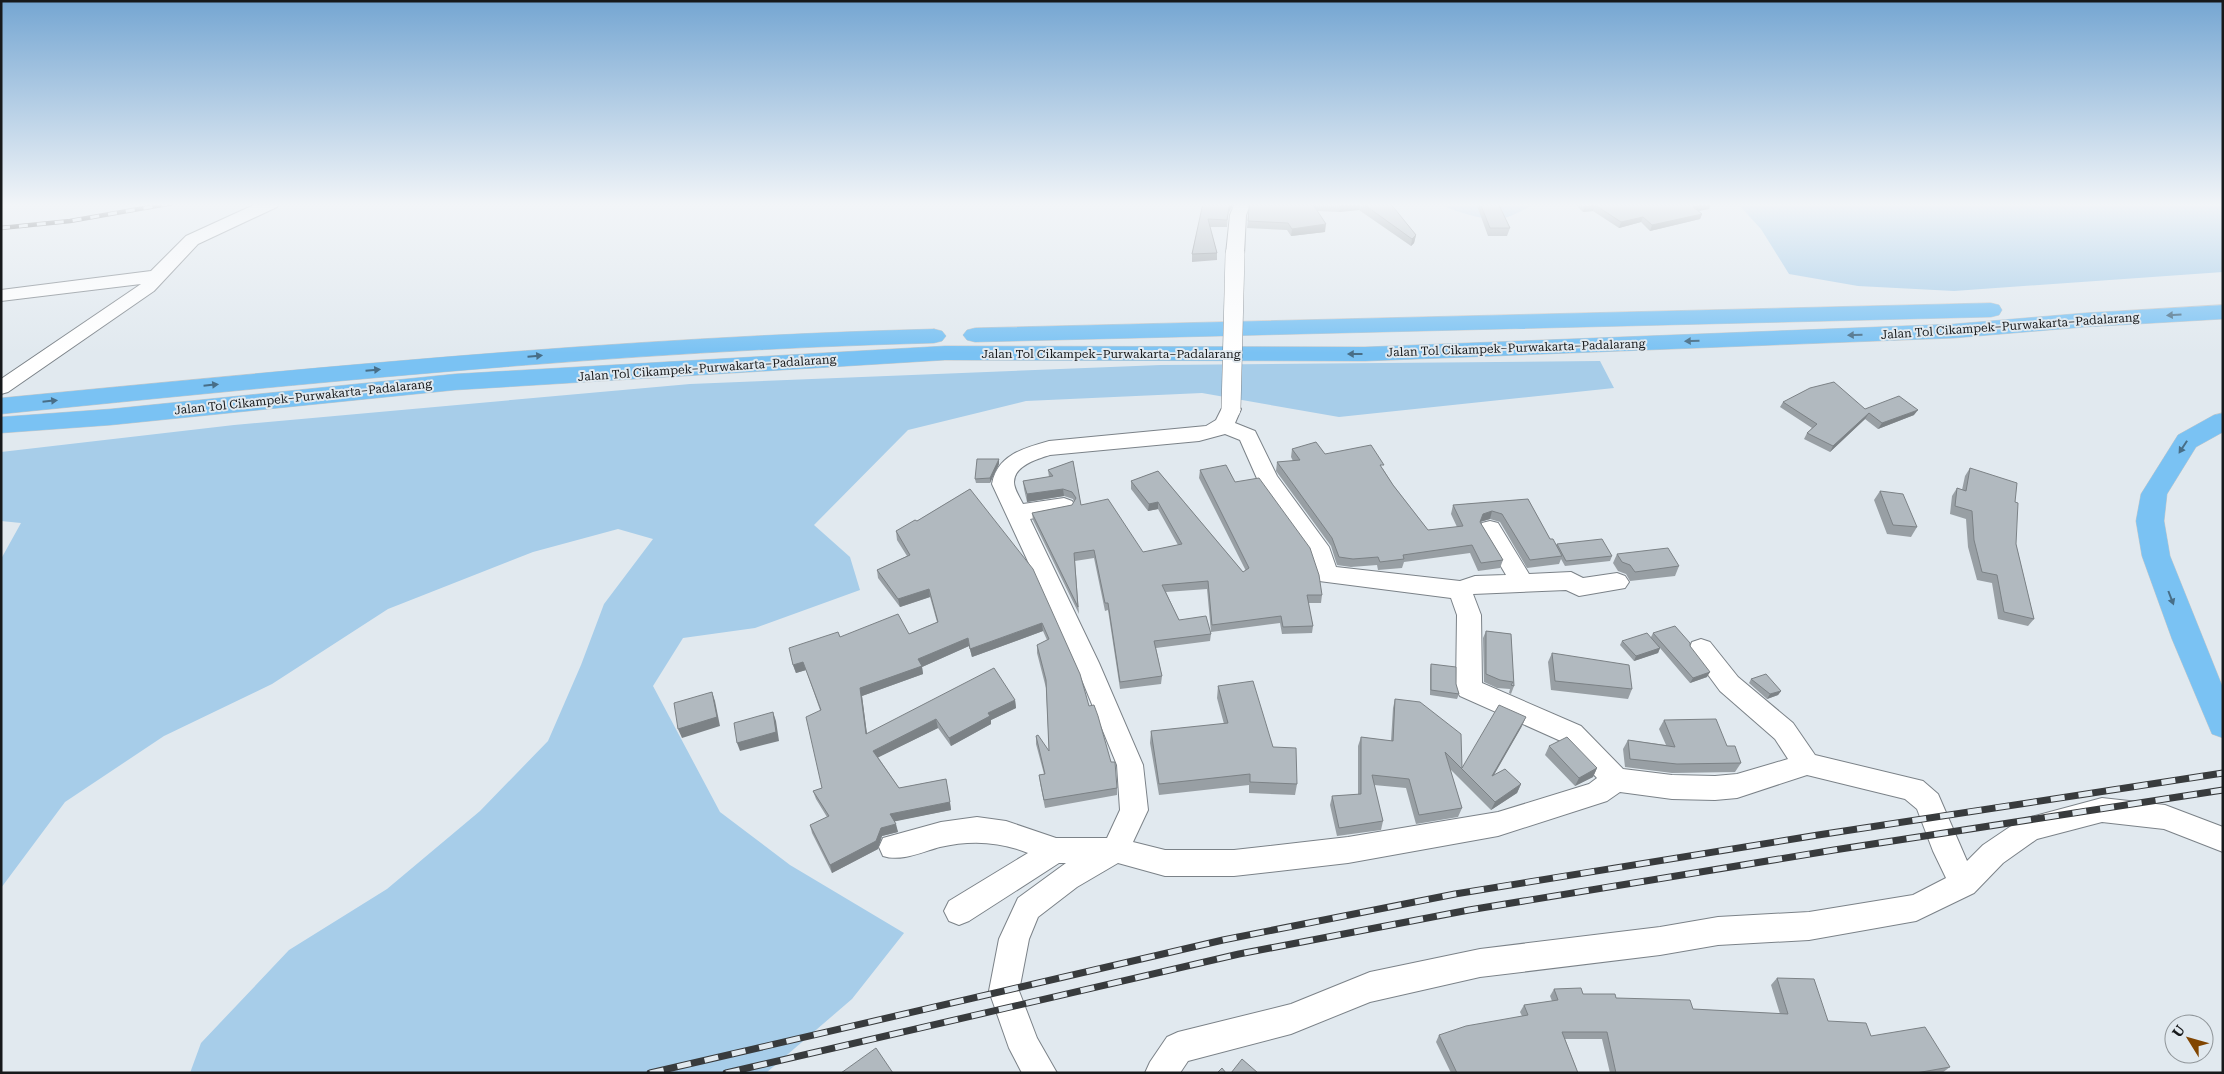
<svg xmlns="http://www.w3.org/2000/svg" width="2224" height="1074" font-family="'Roboto Serif',serif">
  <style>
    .green { fill: #a7cde9 }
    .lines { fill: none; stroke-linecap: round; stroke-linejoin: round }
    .street-casing { stroke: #7b8288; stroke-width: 2 }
    .highway-casing { stroke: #c7c8c8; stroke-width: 1 }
    .street { fill: #fff; fill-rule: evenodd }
    .highway { fill: #7ac2f3; fill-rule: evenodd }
    .rail-far1-casing { stroke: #383b3d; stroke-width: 4.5 }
    .rail-casing { stroke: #383b3d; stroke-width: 7 }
    .rail-far1 { stroke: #e1e9ef; stroke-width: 3; stroke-dasharray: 9; stroke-linecap: butt }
    .rail { stroke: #e1e9ef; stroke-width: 5; stroke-dasharray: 14; stroke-linecap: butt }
    .street-bridge-casing { stroke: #7b8288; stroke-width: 20; stroke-linecap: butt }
    .street-bridge { stroke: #fff; stroke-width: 19 }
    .wall { fill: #989fa4 }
    .shaded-wall { fill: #7c8286 }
    .building { fill: #b1b9bf; stroke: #7c8286 }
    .oneway { fill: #486e87 }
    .labels { text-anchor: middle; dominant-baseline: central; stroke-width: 4; stroke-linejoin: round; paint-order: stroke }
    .street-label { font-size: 12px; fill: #17191b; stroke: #e1e9ef }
  </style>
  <rect width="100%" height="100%" fill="#e1e9ef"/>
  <path class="green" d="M1438,203H1536C1525,209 1508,220 1495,219C1479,219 1453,211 1438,203Z
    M1737,203H2223V272L1954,291L1858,286L1789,274L1761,229Z
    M1600,361L1614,388L1339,417L1202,393L1026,401L908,430L814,525L850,557L860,590L755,628L683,638L653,686L720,812L790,865L904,933L852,999L766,1073H190L201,1043L289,950L387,889L480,811L548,741L581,665L604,604L653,539L618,529L533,552L388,609L272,684L164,736L65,802L1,888V559L21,523L1,521V452L234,425L690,384L1161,365Z"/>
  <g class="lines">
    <g class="street-casing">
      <path id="street" d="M258,203H279L277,207L198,244L154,291L8,392L1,394V379L141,284L1,301V290L151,271L186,236Z
        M1235,203H1251L1246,215L1244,254L1241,258H1229L1226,254L1230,215Z
        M1231,402L1238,404L1241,409L1235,423L1255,431L1277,476L1329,547L1336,567L1460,581L1475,576L1506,575L1479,529L1482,523L1490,521L1498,523L1529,574L1571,572L1583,578L1617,573L1625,576L1629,582L1625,588L1579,596L1566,590L1473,594L1481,615L1482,683L1581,726L1623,769L1672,775L1715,776L1737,774L1788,759L1775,739L1720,691L1689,649L1692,642L1701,639L1710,642L1738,677L1793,723L1815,755L1923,781L1938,794L1967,861L1983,845L2020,820L2102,798L2165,805L2223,827V852L2164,829L2102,822L2037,839L2003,863L1974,893L1916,921L1809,940L1718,945L1660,955L1480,977L1370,1002L1291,1034L1188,1061L1180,1073H1145L1150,1062L1167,1037L1178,1032L1291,1004L1370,972L1480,949L1660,927L1718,917L1809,912L1913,895L1946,878L1933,851L1917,809L1905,799L1807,775L1737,798L1715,800L1672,799L1620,792L1607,801L1498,836L1348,863L1234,876H1165L1118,863L1077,887L1038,917L1029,939L1019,991L1037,1038L1057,1073H1022L1009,1048L989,991L999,939L1018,898L1066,863H1059L969,921L959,925L949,921L944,911L949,901L1028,853C999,841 970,840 940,847C922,852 901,862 883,856L879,847L883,838L941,822L977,817L1006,821L1056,838H1107L1120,810L1117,765L1075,663L992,484C997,455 1024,448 1049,441L1206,426L1216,420L1224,404ZM1225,434L1240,440L1259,483L1310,555L1319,581L1451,598L1457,615L1456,689L1460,696L1563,742L1597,778L1589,784L1498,812L1348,837L1234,850H1165L1133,842L1148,810L1143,765L1099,663L1030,519L1072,511L1075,506L1072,501L1064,498L1023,504C1020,498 1014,489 1014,482C1014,466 1037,459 1050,455L1199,441Z"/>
    </g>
    <g class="highway-casing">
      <path id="highway" d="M1991,303L1999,305L2002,310L1999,315L1991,317L975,342L967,340L963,335L967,330L975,328Z
        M2223,305V319L2085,327L1954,338L1365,361L945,360L455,390L111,425L1,433V417L111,409L455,374L945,346L1365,347L1954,324L2085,313Z
        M934,329L942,331L946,336L942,341L934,343C622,351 312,383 1,414V398C312,368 622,337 934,329Z
        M2223,413V432L2196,447L2167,494L2164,521L2170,556L2223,688V738L2212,734L2172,639L2142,556L2136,521L2141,494L2178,435L2214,415Z"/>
    </g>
    <use href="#street" class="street"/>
    <use href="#highway" class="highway"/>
    <g class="rail-far1-casing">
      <path id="rail-far1" d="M1,228L70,221L173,203"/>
    </g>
    <g class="rail-casing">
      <path id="rail" d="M650,1073L1223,940L1455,894L1818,835L2223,773
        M726,1073L1239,954L1469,910L1834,850L2223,790"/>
    </g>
    <use href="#rail-far1" class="rail-far1"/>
    <use href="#rail" class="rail"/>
    <g class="street-bridge-casing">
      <path id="street-bridge" d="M1231,409L1235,254"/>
    </g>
    <use href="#street-bridge" class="street-bridge"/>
  </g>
  <path class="wall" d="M1203,203H1234L1228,214L1227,227H1210L1217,253V260L1192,262V254Z
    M1250,203H1390L1416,235L1414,243L1411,246L1359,210L1339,212L1317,211L1325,232L1291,236L1287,230L1247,228L1249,208Z
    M1476,203H1498L1510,228L1507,236H1488Z
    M1574,203H1710L1709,209L1699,211L1702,214L1700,219L1650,231L1641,222L1619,228L1593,211L1583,212Z
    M1783,402L1865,409L1914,415L1878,429L1865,419L1830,452L1804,439L1807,433L1812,428L1780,407Z
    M1292,449L1325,454L1383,469L1393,485L1428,530L1457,527L1451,514L1453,505L1528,499L1550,539L1556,545L1557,544L1612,556L1610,561L1565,566L1561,559L1559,564L1527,568L1500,522L1490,519L1480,522L1503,560L1500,568L1478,571L1470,553L1404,562L1402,568L1378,570L1377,565L1351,567L1337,565L1331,546L1276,471L1277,462L1293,461L1291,457Z
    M1073,461L1081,505L1143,552L1178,545L1158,509L1148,511L1131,489V481L1158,471L1243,572L1246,571L1199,478L1200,470L1235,482L1322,595L1321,603H1308L1313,626L1312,633L1282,634L1280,623L1211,632L1207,589L1166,592L1179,620L1211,634L1210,641L1156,648L1162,676L1161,684L1120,689L1108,610L1105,611L1094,558L1075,561L1079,614L1033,520L1032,513L1072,505L1074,502L1073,499L1064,496L1027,502L1024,489L1023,481L1049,477L1048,470Z
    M999,464L990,483H976L975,479Z
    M1970,468L2015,502L2016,544L2034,619L2028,626L1998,619L1992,583L1977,580L1968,547L1966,519L1950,514L1952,496L1957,488L1962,490L1965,476Z
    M970,489L1089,706L1117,788V795L1045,808L1040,783L1039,775L1044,774L1036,744V736L1049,751L1046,688L1037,653V645L1047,640L1043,631L972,657L969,646L922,667L923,674L862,696L867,734L1015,700L1016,708L991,720V724L951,746L938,728L878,757L899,788L946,779L951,810L894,821L898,832L882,836L878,849L832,873L812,833L810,825L827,817L816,799L813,791L822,788L820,710L806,670L796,673L793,665L840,637L909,634L937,622L930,597L900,607L878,578L877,570L907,556L897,540L896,531L917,521Z
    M1880,491L1917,527L1911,537L1887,534L1874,500Z
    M1617,554L1679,566L1675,576L1630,581L1626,574L1618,571L1613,563Z
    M1486,631L1511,634L1514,686L1511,694L1509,693L1510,689L1497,688L1484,682L1483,638Z
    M1653,633L1690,646L1707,677L1690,683L1660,648L1658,653L1634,661L1620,645L1622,641L1651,637Z
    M1552,653L1632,689L1628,699L1551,690L1548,662Z
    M1431,664L1456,684L1459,694L1457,699L1430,695V669Z
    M1751,679L1781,691L1778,695L1767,699L1749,683Z
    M1218,686L1273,747L1297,784L1295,795L1249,793V785L1159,795L1150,743L1151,731L1224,724L1217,698Z
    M1395,699L1462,768L1522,726L1494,775L1521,784L1517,793L1491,810L1450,769L1462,808L1458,817L1416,824L1406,788L1374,785L1383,821L1381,830L1337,836L1330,805L1332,796L1358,795V746L1361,737L1391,741L1393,708Z
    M1664,720L1727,746L1741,763L1735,772L1672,773L1625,767L1623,749L1628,740L1666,745L1659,729Z
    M1549,746L1597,768L1593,777L1575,786L1545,755Z
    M1777,978L1828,1021L1871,1036L1950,1067L1942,1073H1610L1602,1039H1565L1578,1073H1451L1436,1042L1439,1035L1522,1016L1520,1012L1524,1005L1552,1001L1550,996L1554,989L1583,994L1616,998L1693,1009L1780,1014L1771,985Z"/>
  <path class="shaded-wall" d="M1231,203H1234L1228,214L1227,227L1229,207Z
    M1355,203H1360L1359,210L1339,212L1341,205Z
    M1711,203L1709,209L1691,212L1693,207Z
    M1595,205L1593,211L1583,212L1584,207Z
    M1702,214L1700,219L1650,231L1652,225Z
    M1643,217L1641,222L1619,228L1621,222Z
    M1326,224L1325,232L1291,236L1292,229Z
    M1416,235L1414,243L1411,246L1412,239Z
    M1918,410L1914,415L1878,429L1882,423Z
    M1869,413L1865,419L1830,452L1833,446Z
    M999,459V464L990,483V478Z
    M1063,489L1064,496L1027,502V494Z
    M1158,502V509L1148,511L1149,504Z
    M1492,511L1490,519L1480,522L1477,530L1483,514Z
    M929,589L930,597L900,607L898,599Z
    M1042,623L1043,631L972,657L970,649Z
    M968,638L969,646L922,667L923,674L862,696L868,742L866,734L860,688L918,659Z
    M1660,648L1658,653L1634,661L1636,656Z
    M803,662L806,670L796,673L793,665Z
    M1710,672L1707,677L1690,683L1693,678Z
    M1781,691L1778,695L1767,699L1770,694Z
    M712,692L715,701L720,726L682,738L678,729Z
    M1015,700L1016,708L991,720V724L951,746L949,738L988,713Z
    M773,712L776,721L779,741L740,751L737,743Z
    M1526,717L1522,726L1488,785L1492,776Z
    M936,719L938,728L875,759L873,751Z
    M1597,768L1593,777L1575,786L1579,778Z
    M1521,784L1517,793L1491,810L1495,802Z
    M950,802L951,810L892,822L890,814Z
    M896,824L898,832L882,836L878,849L832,873L830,865L881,828Z"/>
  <path class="building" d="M1203,203H1231L1229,207L1227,220L1208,219L1217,253L1192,254Z
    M1250,203H1355L1341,205L1312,203L1326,224L1292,229L1288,223L1248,221L1249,208Z
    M1362,203H1390L1416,235L1412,239Z
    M1480,203H1498L1510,228H1490Z
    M1581,203H1711L1693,207L1702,214L1652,225L1643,217L1621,222L1595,205L1584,207Z
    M1834,382L1865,409L1899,396L1918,410L1882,423L1869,413L1833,446L1807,433L1817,424L1783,402L1810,388Z
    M1316,442L1325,454L1371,445L1384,465H1380L1393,485L1428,530L1463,526L1453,505L1528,499L1550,539H1553L1562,556L1530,560L1502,514L1492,511L1483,514L1480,522L1503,560L1481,563L1472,545L1403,555L1404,559L1380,562L1378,557L1353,559L1339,557L1332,538L1277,462L1300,460L1292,449Z
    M977,459H999L990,478L975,479Z
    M1073,461L1081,505L1108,499L1143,552L1182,544L1158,502L1149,504L1131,481L1158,471L1243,572L1249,568L1200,470L1226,465L1235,482L1259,478L1310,548L1319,575L1322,595H1307L1313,626L1283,627L1281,616L1212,625L1208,581L1162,585L1179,620L1206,616L1211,634L1154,641L1162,676L1120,682L1108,603H1105L1094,550L1074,553L1078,607L1032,513L1072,505L1076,498L1072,492L1063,489L1027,494L1023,481L1053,476L1048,470Z
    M1970,468L2017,483L2015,502L2018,503L2016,544L2034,619L2004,612L1997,575L1982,572L1974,540L1972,511L1955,506L1957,488L1966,491Z
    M970,489L1033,569L1080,674L1089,706L1094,705L1098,716L1111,762H1115L1117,788L1044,800L1039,775L1045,774L1036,736L1038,735L1049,751L1046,680L1037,645L1049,639L1042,623L970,649L968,638L918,659L922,666L860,688L866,734L994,668L1015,700L988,713L990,716L949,738L936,719L873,751L899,788L946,779L950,802L890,814L896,824L881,828L876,841L830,865L810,825L829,816L813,791L822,788L806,717L821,710L803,662L793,665L789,648L838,632L840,637L898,614L909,634L938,622L929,589L898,599L877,570L910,555L896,531L915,520L917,521Z
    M1880,491L1903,494L1917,527L1893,525Z
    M1602,539L1612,556L1566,561L1557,544Z
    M1668,548L1679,566L1635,572L1630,565L1622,562L1617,554Z
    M1675,626L1690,643V646L1710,672L1693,678L1653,633Z
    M1486,631L1511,634L1514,686L1511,685L1513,682L1500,680L1486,674Z
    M1647,633L1660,648L1636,656L1622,641Z
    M1552,653L1629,665L1632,689L1555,681Z
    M1431,664L1456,667V684L1459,694L1431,690Z
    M1766,674L1781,691L1770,694L1751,679Z
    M1253,681L1273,747L1296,748L1297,784L1250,782V774L1159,784L1151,731L1228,723L1218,686Z
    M712,692L717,717L678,729L674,703Z
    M1395,699L1420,702L1461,734L1462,768L1499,705L1526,717L1492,776L1505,769L1521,784L1495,802L1445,752L1462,808L1419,815L1409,779L1372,775L1383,821L1339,828L1332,796L1361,794V737L1393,741Z
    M773,712L776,732L737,743L734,723Z
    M1716,719L1727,746H1735L1741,763L1677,764L1630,759L1628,740L1675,747L1664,720Z
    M1567,737L1597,768L1579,778L1549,746Z
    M1777,978L1814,979L1828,1021L1866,1023L1871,1036L1925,1027L1950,1067L1916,1073H1616L1607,1032H1562L1578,1073H1457L1439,1035L1466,1026L1528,1015L1524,1005L1558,1000L1554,989L1581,988L1583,994H1615L1616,998L1690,1000L1693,1009L1788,1014Z
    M876,1048L893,1073H841Z
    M1242,1059L1258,1073H1231Z
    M1222,1068L1226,1073H1217Z"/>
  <defs><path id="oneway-solid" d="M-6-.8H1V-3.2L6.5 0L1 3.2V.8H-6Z" transform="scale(1.25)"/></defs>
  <g class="oneway">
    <use href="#oneway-solid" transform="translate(2174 315) rotate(176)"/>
    <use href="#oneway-solid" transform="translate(1855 335) rotate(178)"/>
    <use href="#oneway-solid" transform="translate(1692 341) rotate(178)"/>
    <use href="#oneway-solid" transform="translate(1355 354) rotate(-180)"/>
    <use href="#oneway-solid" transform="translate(535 356) rotate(-5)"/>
    <use href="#oneway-solid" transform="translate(373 370) rotate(-5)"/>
    <use href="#oneway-solid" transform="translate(211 385) rotate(-6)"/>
    <use href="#oneway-solid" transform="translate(50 401) rotate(-6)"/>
    <use href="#oneway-solid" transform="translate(2183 447) rotate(123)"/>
    <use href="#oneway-solid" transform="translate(2171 598) rotate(69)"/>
  </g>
  <linearGradient id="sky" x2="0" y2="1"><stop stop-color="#75a6d2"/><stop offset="0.58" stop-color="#f2f5f8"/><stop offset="1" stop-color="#f2f5f8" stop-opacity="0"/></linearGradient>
  <rect width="2224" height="353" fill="url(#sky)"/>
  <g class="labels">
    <g class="street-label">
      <text transform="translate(2010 326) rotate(-4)">Jalan Tol Cikampek–Purwakarta–Padalarang</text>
      <text transform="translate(1516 348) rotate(-2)">Jalan Tol Cikampek–Purwakarta–Padalarang</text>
      <text x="1111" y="354">Jalan Tol Cikampek–Purwakarta–Padalarang</text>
      <text transform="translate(707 368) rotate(-4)">Jalan Tol Cikampek–Purwakarta–Padalarang</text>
      <text transform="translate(303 397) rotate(-6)">Jalan Tol Cikampek–Purwakarta–Padalarang</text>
    </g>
  </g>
  <rect width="2224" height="1074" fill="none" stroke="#17191b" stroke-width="5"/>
  <g transform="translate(2189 1039) rotate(307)"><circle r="24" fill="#e1e9ef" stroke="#90969a"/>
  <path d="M0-4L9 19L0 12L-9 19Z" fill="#814500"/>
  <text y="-8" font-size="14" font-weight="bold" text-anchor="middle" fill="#17191b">U</text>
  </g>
</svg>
